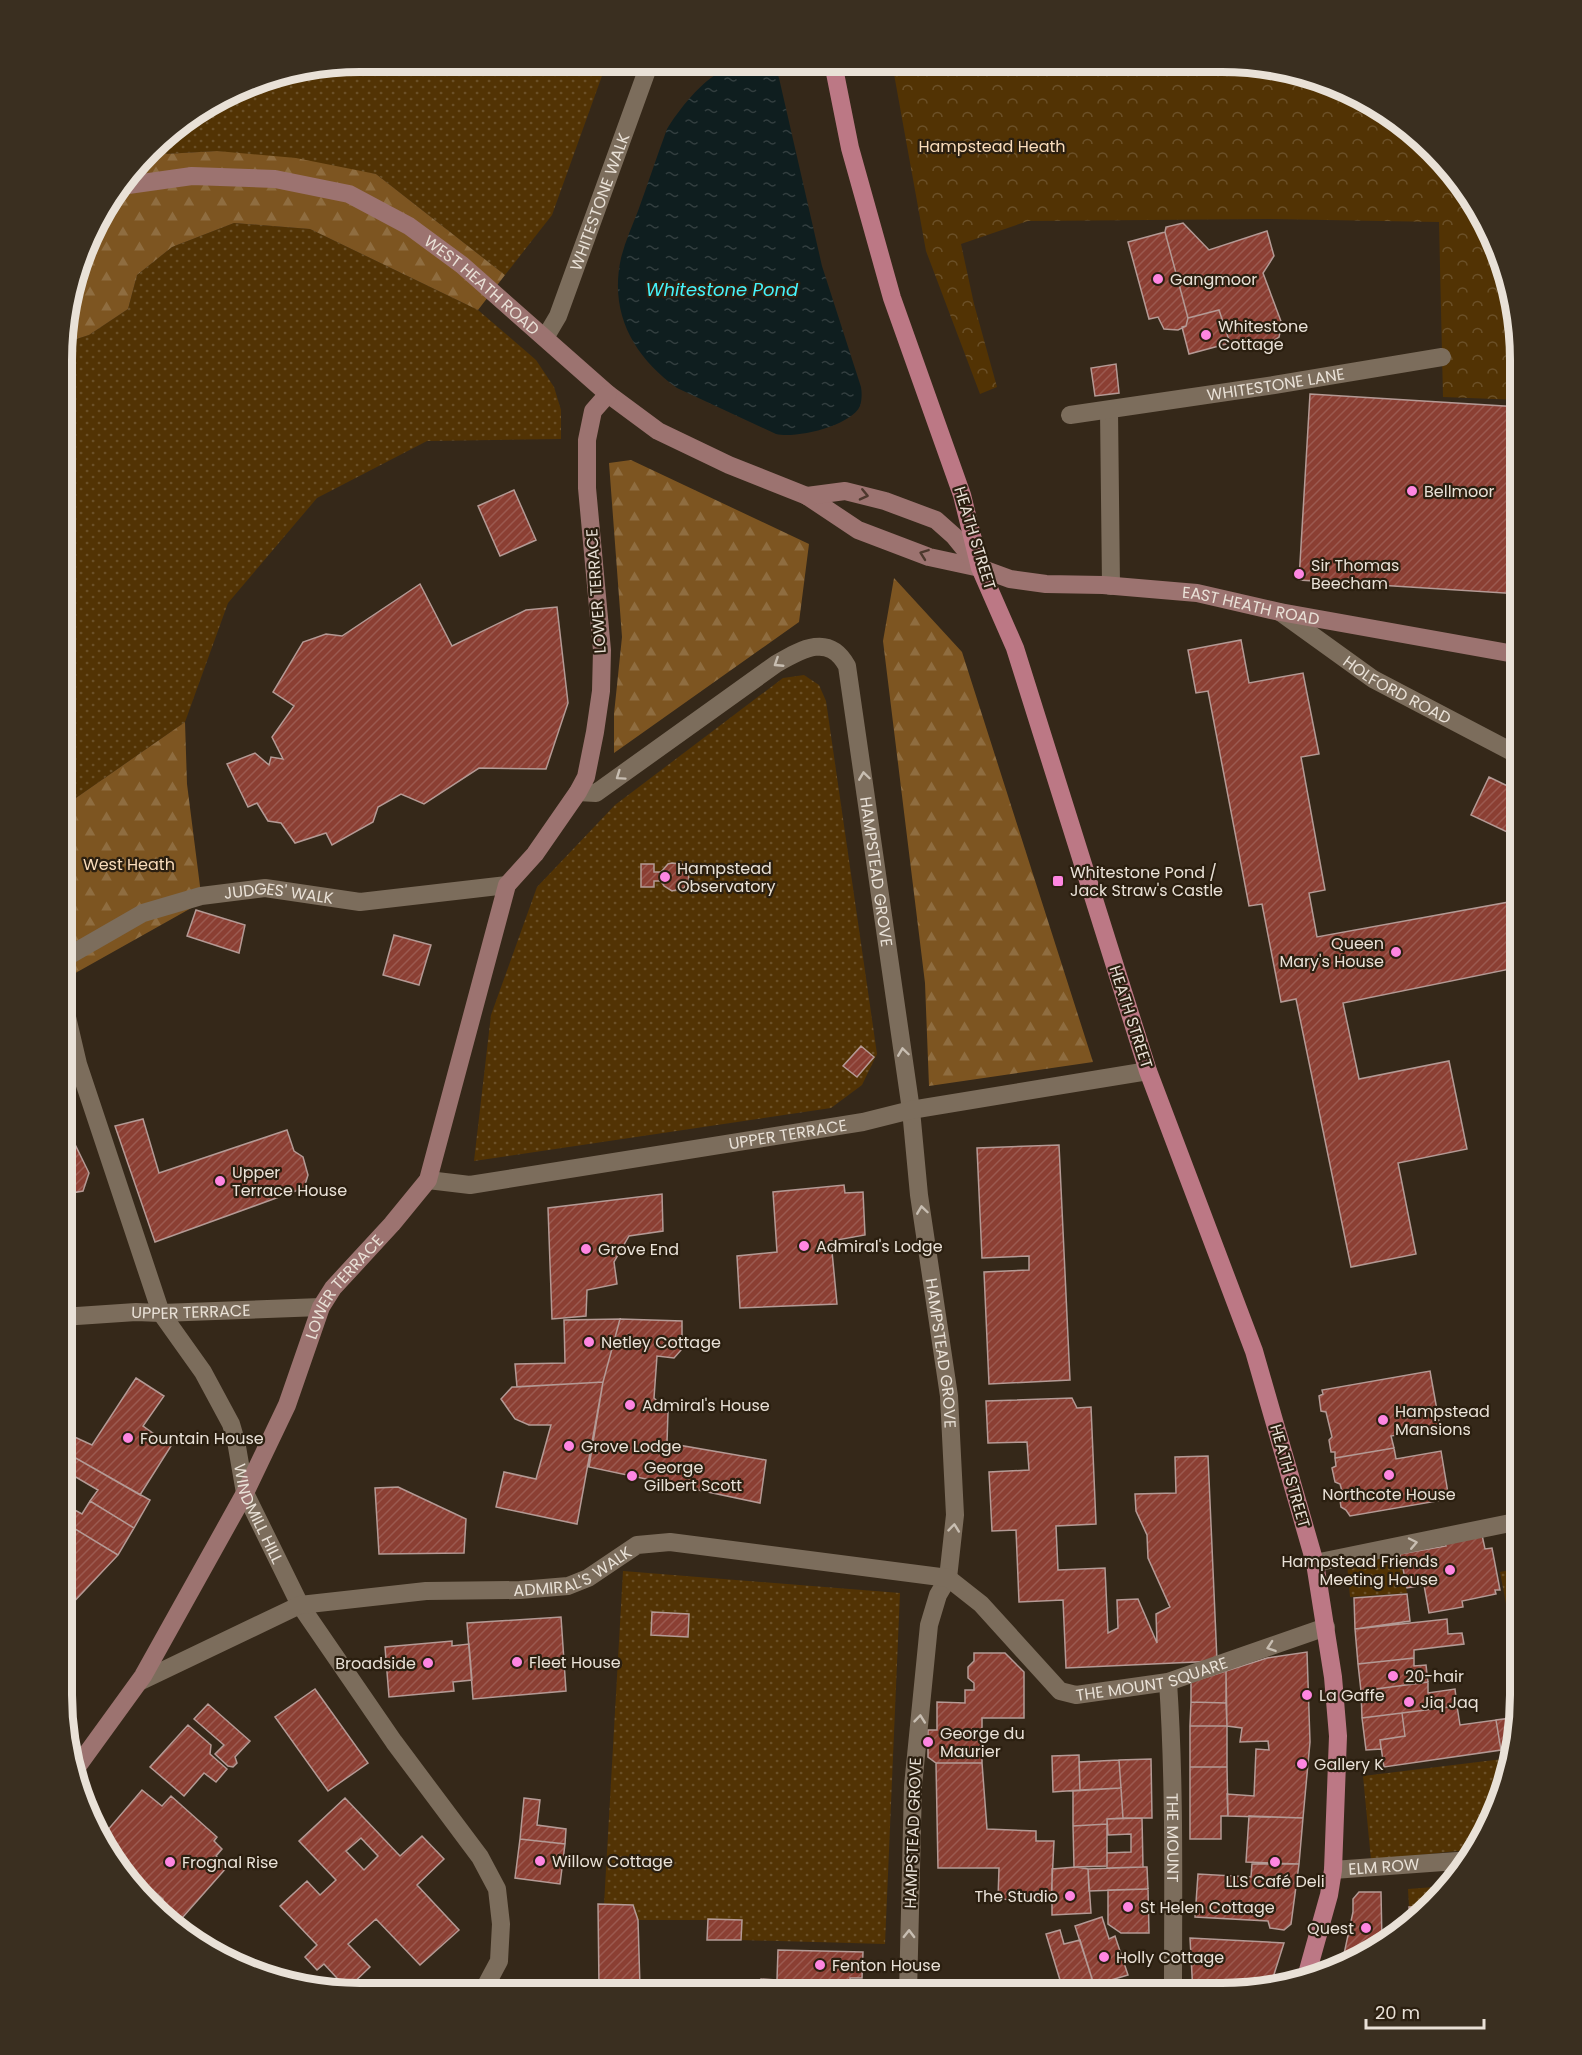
<svg xmlns="http://www.w3.org/2000/svg" width="1582" height="2055" font-family="Poppins,sans-serif">
  <style>
    .grass { fill: url(#grass-dots) }
    .forest { fill: url(#forest-firs) }
    .park { fill: url(#park-crowns) }
    .water { fill: url(#water-ripples) }
    .building { fill: url(#building-hatch); stroke: #b49a95; stroke-width: 1.5; fill-rule: evenodd }
    .lines { fill: none; stroke-linecap: round; stroke-linejoin: round }
    .street { stroke: #7c6d5c; stroke-width: 18 }
    .secondary { stroke: #9c7370; stroke-width: 18 }
    .primary { stroke: #bc7885; stroke-width: 18 }
    .oneway { stroke: #4d382d }
    .oneway2 { stroke: #c8beb2 }
    .poi-dot { fill: #fe86e1; stroke: #2b1f10; stroke-width: 2 }
    .labels { text-anchor: middle; dominant-baseline: central; stroke-width: 4.5; stroke-linejoin: round; paint-order: stroke }
    .park-label { font-size: 16px; fill: #f9dcbb; stroke: #2b1f10 }
    .street-label { font-size: 16px; fill: #e9e1d7; stroke: #2b1f10 }
    .poi-label { font-size: 16px; fill: #e9e1d7; stroke: #2b1f10; text-anchor: start }
    .water-label { font-size: 18px; font-style: italic; fill: #45f4fc; stroke: #2b1f10 }
    .rim { fill: none; stroke: #e9e1d7; stroke-width: 8 }
  </style>
  <defs>
    <pattern id="grass-dots" width="8" height="8" patternUnits="userSpaceOnUse" patternTransform="scale(1.5)"><rect width="8" height="8" fill="#523304"/><path d="M2 2h.1M6 6h.1" fill="none" stroke="#6b5028" stroke-width="1.8" stroke-linecap="round"/></pattern>
    <pattern id="forest-firs" width="22" height="20" patternUnits="userSpaceOnUse" patternTransform="scale(1.5)"><rect width="22" height="20" fill="#7d5521"/><path d="M5 1l3.5 6h-7zM16 11l3.5 6h-7z" fill="#8f6d40"/></pattern>
    <pattern id="park-crowns" width="20" height="18" patternUnits="userSpaceOnUse" patternTransform="scale(1.5)"><rect width="20" height="18" fill="#523304"/><path d="M2 6a3 3 0 1 1 6 0M12 15a3 3 0 1 1 6 0" fill="none" stroke="#6b5028"/></pattern>
    <pattern id="water-ripples" width="26" height="14" patternUnits="userSpaceOnUse" patternTransform="scale(1.5)"><rect width="26" height="14" fill="#0f1e1f"/><path d="M2 4q2-2 4 0t4 0M15 11q2-2 4 0t4 0" fill="none" stroke="#323e3f"/></pattern>
    <pattern id="building-hatch" width="6" height="6" patternUnits="userSpaceOnUse" patternTransform="scale(1.5)"><rect width="6" height="6" fill="#8b3f33"/><path d="M-1 1l2-2M0 6l6-6M5 7l2-2" fill="none" stroke="#9b5a50"/></pattern>
  </defs>
  <rect width="100%" height="100%" fill="#352819"/>
  <path class="grass" d="M360,62H607L552,215L505,275L376,174L217,151L147,155L163,135L263,77Z
    M234,223L310,229L478,310L536,360L554,387L561,410V439L427,441L317,498L228,603L185,722L63,807L64,343L89,335L128,309L137,275L172,247Z
    M804,675L819,685L826,701L877,1054L862,1085L831,1108L474,1161L491,1015L537,887L615,805L783,678Z
    M1399,1555L1407,1593L1350,1597L1347,1563Z
    M1520,1568V1640L1513,1641L1500,1572Z
    M623,1571L900,1593L885,1944L741,1940L742,1920H638L633,1905H604Z
    M1511,1758L1505,1792L1476,1849L1371,1860L1363,1776Z
    M1448,1886L1431,1906L1409,1907L1408,1889Z"/>
  <path class="forest" d="M217,151L296,158L376,174L505,275L478,310L310,229L234,223L172,247L137,275L128,309L89,335L64,343V320L101,211L147,155Z
    M631,460L809,544L799,622L614,753V714L622,637L609,463Z
    M894,578L962,652L1093,1062L929,1086L925,983L883,641Z
    M185,722L187,784L202,902L63,980V807Z"/>
  <path class="park" d="M892,63L1262,64L1336,84L1388,112L1447,163L1490,227L1510,283L1520,359V400L1443,397L1439,222L1268,219L1028,221L961,244L974,304L997,387L980,394L926,251Z"/>
  <path class="water" d="M768,69L777,73L779,78L822,266L861,387C862,393 862,400 860,406C851,426 795,439 776,434L677,388C633,356 609,313 621,258C625,242 632,226 638,211C648,183 657,156 667,129C677,112 703,79 721,72C735,67 754,70 768,69Z"/>
  <path class="building" d="M1183,223L1209,250L1267,231L1274,256L1263,273L1282,324L1279,337L1270,343L1252,347L1230,343L1219,310L1188,318L1165,232L1166,227Z
    M1165,232L1188,318L1186,326L1178,330L1164,329L1158,317L1149,319L1128,242Z
    M1219,310L1230,343L1189,354L1182,327L1186,326L1188,318Z
    M1116,364L1119,393L1095,396L1091,368Z
    M1310,394L1520,407V594L1299,580Z
    M514,490L536,540L500,556L478,506Z
    M420,584L452,646L526,610L557,607L568,703L546,769L479,768L424,804L401,794L378,807L373,822L332,845L326,833L295,843L281,823L268,821L257,803L248,807L227,764L255,753L269,765L271,757L283,759L272,737L294,706L273,692L303,642L326,634L342,636Z
    M1241,640L1249,683L1303,673L1319,754L1301,757L1325,890L1309,893L1317,937L1520,900V967L1343,1003L1359,1079L1449,1061L1467,1149L1398,1163L1416,1254L1351,1267L1296,999L1281,1002L1262,904L1249,906L1208,691L1196,693L1188,650Z
    M1489,777L1520,792V838L1471,815Z
    M672,863L682,864L688,871L689,880L684,888L672,891L664,886L661,881H654V887H641V864H654V872H661L668,864Z
    M196,910L245,925L239,953L187,936Z
    M394,935L431,945L419,985L383,975Z
    M861,1046L874,1057L857,1077L843,1066Z
    M143,1119L159,1173L287,1130L294,1151L303,1157L308,1175L304,1188L155,1242L115,1126Z
    M63,1126H66L89,1173L83,1191L66,1194L62,1193Z
    M1059,1145L1070,1380L989,1384L984,1272L1029,1270V1256L982,1258L977,1148Z
    M844,1185L845,1193L863,1192L865,1235L831,1241L837,1304L740,1308L737,1256L777,1252L773,1192Z
    M662,1194L663,1231L629,1236L614,1262L617,1284L587,1290L586,1316L552,1319L548,1208Z
    M620,1319L682,1321V1349L674,1358L657,1356L654,1398L668,1412L667,1443L766,1460L760,1503L589,1467L603,1382Z
    M620,1319L603,1382L517,1387L515,1364L565,1363L564,1320Z
    M1430,1371L1440,1427L1391,1436L1394,1448L1335,1458V1452H1331L1329,1440L1332,1437L1326,1412L1321,1411L1319,1396L1323,1394L1322,1390Z
    M136,1378L164,1396L143,1426L171,1446L140,1495L65,1452L62,1447V1442L68,1434L92,1445Z
    M603,1382L577,1524L496,1507L504,1472L536,1479L551,1425H529L515,1419L501,1399L512,1387Z
    M1072,1398L1077,1408L1091,1407L1096,1524L1056,1526L1058,1570L1105,1568L1108,1633L1118,1628L1117,1600L1138,1599L1157,1643L1156,1614L1170,1607L1148,1558L1147,1535L1136,1511L1135,1494L1176,1493L1175,1457L1208,1456L1217,1661L1066,1668L1063,1600L1019,1602L1016,1530L992,1531L989,1472L1029,1470L1027,1442L988,1443L986,1401Z
    M1394,1448L1396,1459L1441,1451L1449,1499L1350,1516L1346,1510L1341,1507L1339,1494L1342,1491L1340,1484L1335,1482L1332,1468L1336,1466L1335,1458Z
    M65,1452L150,1500L134,1528L90,1501L98,1490L62,1469V1458Z
    M398,1487L466,1519L464,1553L379,1554L375,1488Z
    M90,1501L134,1528L118,1555L62,1521V1503L82,1514Z
    M62,1521L118,1555L68,1608L62,1603Z
    M1520,1531V1565H1519L1514,1532Z
    M1482,1535L1485,1549L1492,1548L1500,1590H1495L1496,1594L1462,1601L1463,1607L1429,1613L1424,1585L1407,1588L1400,1554L1446,1546L1445,1542Z
    M1407,1594L1410,1621L1355,1629L1354,1598Z
    M652,1612L689,1614L688,1637L651,1635Z
    M561,1617L566,1691L473,1699L467,1623Z
    M1447,1619L1448,1634L1462,1633L1464,1644L1414,1650V1658L1358,1664L1355,1629Z
    M452,1641V1646L469,1644L472,1680L453,1682L454,1691L389,1697L385,1647Z
    M1307,1652L1310,1742L1303,1818L1228,1816L1227,1794L1254,1796L1256,1749L1269,1750L1268,1741L1240,1742L1242,1728L1227,1726L1226,1671L1267,1658Z
    M974,1653H1005L1024,1672V1718H982V1763H936L928,1757V1730H937V1702L965,1703V1690H974V1683L968,1678V1667L974,1661Z
    M1414,1658V1666L1426,1665L1428,1682L1361,1691L1358,1664Z
    M1226,1671V1703L1191,1702V1682Z
    M1428,1682V1693L1455,1689L1457,1706L1362,1718L1361,1691Z
    M315,1689L368,1763L328,1791L275,1717Z
    M1191,1702L1226,1703L1227,1726H1190Z
    M208,1704L250,1741L235,1757L237,1763L233,1767L228,1766L215,1754L224,1745L194,1719Z
    M1457,1706L1460,1725L1496,1720L1501,1750L1384,1767L1380,1740L1405,1736L1402,1713Z
    M1402,1713L1405,1736L1380,1740L1381,1749L1366,1750L1362,1718Z
    M1520,1717L1513,1748L1501,1750L1496,1720Z
    M188,1725L211,1745L210,1754L227,1769L216,1782L204,1773L184,1796L150,1767Z
    M1190,1726H1227V1767H1190Z
    M1079,1755L1080,1790L1053,1792L1052,1756Z
    M1151,1759L1152,1818H1123L1119,1760Z
    M1119,1760L1121,1788L1080,1790L1079,1762Z
    M936,1763H982L987,1829L1036,1831V1841H1054L1051,1901L998,1899L999,1868H938Z
    M1190,1767H1227L1228,1816H1221V1839H1190Z
    M1121,1788L1123,1818L1107,1819V1824L1073,1826V1791Z
    M142,1790L162,1806L171,1796L217,1837L214,1841L222,1849L216,1856L227,1867L175,1926L166,1918L169,1915L158,1905L163,1899L110,1854L100,1839Z
    M345,1798L400,1856L422,1836L444,1859L417,1885L459,1930L420,1965L376,1919L348,1944L370,1967L347,1989L324,1964L317,1970L305,1957L317,1945L280,1906L307,1881L320,1895L336,1880L299,1841ZM361,1838L378,1856L364,1870L346,1851Z
    M524,1798L540,1800L537,1825L566,1829L565,1844L520,1839Z
    M1249,1816L1303,1818L1299,1864L1246,1862Z
    M1142,1818L1143,1867L1107,1868V1853L1131,1852V1834L1108,1835L1107,1819Z
    M1107,1824V1866L1074,1867L1073,1826Z
    M520,1839L565,1844L560,1884L515,1878Z
    M1252,1864H1299L1291,1924L1284,1930L1270,1928L1268,1921L1195,1917L1198,1874L1251,1877Z
    M1076,1867L1088,1869L1091,1913L1052,1915V1869Z
    M1143,1867H1147L1148,1889L1089,1891L1088,1869Z
    M1148,1889L1149,1933H1121L1108,1924V1890Z
    M1359,1892H1381L1382,1944L1355,1963L1341,1968L1353,1912V1899Z
    M598,1904L633,1905L638,1920L640,1987H599Z
    M1431,1906L1419,1919L1410,1926L1409,1907Z
    M1102,1917L1109,1939L1115,1936L1128,1975L1094,1985L1075,1926Z
    M708,1919L742,1920L741,1940H707Z
    M1060,1930L1064,1944L1080,1940L1094,1985L1064,1993L1046,1934Z
    M1190,1938L1284,1943L1270,1987L1223,1993H1193Z
    M778,1950L863,1952L862,1978H850L851,1992H760L761,1979L777,1980Z"/>
  <g class="lines">
    <g class="street">
      <path id="s1" d="M545,338L558,316L650,62"/>
      <path d="M1109,410L1111,586"/>
      <path id="s2" d="M1070,415L1274,385L1442,357"/>
      <path id="s3" d="M1280,612L1373,679L1520,756"/>
      <path id="s4" d="M578,792L596,793L776,664C802,649 829,633 847,666L911,1110L919,1195L949,1396L955,1515L948,1578L938,1595L929,1625L913,1786L908,1993"/>
      <path id="s5" d="M63,959L143,913L201,896L265,888L360,902L507,885"/>
      <path id="s6" d="M63,1000L78,1064L161,1313L203,1372L231,1424L236,1441L245,1493L300,1605L394,1742L480,1857L497,1889L501,1924L499,1961L483,1991"/>
      <path id="s7" d="M428,1180L470,1185L863,1122L911,1110L1148,1071"/>
      <path id="s8" d="M62,1317L136,1312L161,1313L321,1307"/>
      <path d="M1315,1563L1520,1521"/>
      <path id="s9" d="M139,1682L300,1605L426,1591L520,1590L568,1586L588,1578L637,1545L670,1542L948,1578L981,1604L1060,1691L1076,1695L1168,1682L1326,1627"/>
      <path id="s10" d="M1168,1682C1175,1786 1173,1890 1173,1993"/>
      <path id="s11" d="M1333,1870L1471,1860"/>
    </g>
    <g class="secondary">
      <path id="s12" d="M121,186L192,176L275,179L349,194L409,226L462,265L608,394L658,431L729,465L807,496L858,530L929,557L980,568L1010,579L1046,584L1103,585L1197,593L1280,612L1520,655"/>
      <path d="M807,496L845,491L885,501L936,520L954,536L980,568"/>
      <path id="s13" d="M72,1774L143,1676L245,1493L287,1405L321,1307L333,1288L392,1224L428,1180L507,885L535,854L578,792L586,777L595,732L601,691L602,650L587,488V440L593,411L608,394"/>
    </g>
    <path class="primary" d="M833,63L850,148L892,298L962,495L980,568L1015,648L1148,1071L1254,1351L1315,1563L1333,1677L1338,1736L1333,1870L1329,1895L1305,1981"/>
  </g>
  <defs><path id="oneway-chevron" d="M-2-3.5L2.5 0L-2 3.5" fill="none" stroke-width="1.6" stroke-linecap="round" stroke-linejoin="round" transform="scale(1.5)"/></defs>
  <g class="oneway">
    <use href="#oneway-chevron" transform="translate(864 495) rotate(13)"/>
    <use href="#oneway-chevron" transform="translate(924 554) rotate(-160)"/>
  </g>
  <g class="oneway2">
    <use href="#oneway-chevron" transform="translate(778 663) rotate(147)"/>
    <use href="#oneway-chevron" transform="translate(620 776) rotate(145)"/>
    <use href="#oneway-chevron" transform="translate(864 776) rotate(-98)"/>
    <use href="#oneway-chevron" transform="translate(903 1052) rotate(-98)"/>
    <use href="#oneway-chevron" transform="translate(922 1210) rotate(-98)"/>
    <use href="#oneway-chevron" transform="translate(954 1528) rotate(-84)"/>
    <use href="#oneway-chevron" transform="translate(1413 1543) rotate(-12)"/>
    <use href="#oneway-chevron" transform="translate(1271 1647) rotate(161)"/>
    <use href="#oneway-chevron" transform="translate(920 1719) rotate(-84)"/>
    <use href="#oneway-chevron" transform="translate(909 1934) rotate(-89)"/>
  </g>
  <g class="poi-dot">
    <circle cx="1158" cy="279" r="6"/>
    <circle cx="1206" cy="335" r="6"/>
    <circle cx="1412" cy="491" r="6"/>
    <circle cx="1299" cy="574" r="6"/>
    <circle cx="665" cy="877" r="6"/>
    <rect x="1052" y="875" width="12" height="12" rx="3"/>
    <circle cx="1396" cy="952" r="6"/>
    <circle cx="220" cy="1181" r="6"/>
    <circle cx="804" cy="1246" r="6"/>
    <circle cx="586" cy="1249" r="6"/>
    <circle cx="589" cy="1342" r="6"/>
    <circle cx="630" cy="1405" r="6"/>
    <circle cx="1383" cy="1420" r="6"/>
    <circle cx="128" cy="1438" r="6"/>
    <circle cx="569" cy="1446" r="6"/>
    <circle cx="1389" cy="1475" r="6"/>
    <circle cx="632" cy="1476" r="6"/>
    <circle cx="1450" cy="1570" r="6"/>
    <circle cx="517" cy="1662" r="6"/>
    <circle cx="428" cy="1663" r="6"/>
    <circle cx="1393" cy="1676" r="6"/>
    <circle cx="1307" cy="1695" r="6"/>
    <circle cx="1409" cy="1702" r="6"/>
    <circle cx="928" cy="1742" r="6"/>
    <circle cx="1302" cy="1764" r="6"/>
    <circle cx="540" cy="1861" r="6"/>
    <circle cx="170" cy="1862" r="6"/>
    <circle cx="1275" cy="1862" r="6"/>
    <circle cx="1070" cy="1896" r="6"/>
    <circle cx="1128" cy="1907" r="6"/>
    <circle cx="1366" cy="1928" r="6"/>
    <circle cx="1104" cy="1957" r="6"/>
    <circle cx="820" cy="1965" r="6"/>
  </g>
  <g class="labels">
    <g class="park-label">
      <text x="992" y="146">Hampstead Heath</text>
      <text x="129" y="864">West Heath</text>
    </g>
    <g class="street-label">
      <text stroke="none"><textPath href="#s1" startOffset="147">WHITESTONE WALK</textPath></text>
      <text stroke="none"><textPath href="#s12" startOffset="392">WEST HEATH ROAD</textPath></text>
      <text stroke="none"><textPath href="#s2" startOffset="208">WHITESTONE LANE</textPath></text>
      <text transform="translate(975 538) rotate(73)">HEATH STREET</text>
      <text transform="translate(596 591) rotate(-94)">LOWER TERRACE</text>
      <text stroke="none"><textPath href="#s12" startOffset="1248">EAST HEATH ROAD</textPath></text>
      <text stroke="none"><textPath href="#s3" startOffset="141">HOLFORD ROAD</textPath></text>
      <text stroke="none"><textPath href="#s4" startOffset="530">HAMPSTEAD GROVE</textPath></text>
      <text stroke="none"><textPath href="#s5" startOffset="231">JUDGES' WALK</textPath></text>
      <text transform="translate(1131 1017) rotate(72)">HEATH STREET</text>
      <text stroke="none"><textPath href="#s7" startOffset="364">UPPER TERRACE</textPath></text>
      <text stroke="none"><textPath href="#s13" startOffset="561">LOWER TERRACE</textPath></text>
      <text stroke="none"><textPath href="#s8" startOffset="129">UPPER TERRACE</textPath></text>
      <text stroke="none"><textPath href="#s4" startOffset="1016">HAMPSTEAD GROVE</textPath></text>
      <text transform="translate(1290 1476) rotate(74)">HEATH STREET</text>
      <text stroke="none"><textPath href="#s6" startOffset="554">WINDMILL HILL</textPath></text>
      <text stroke="none"><textPath href="#s9" startOffset="456">ADMIRAL'S WALK</textPath></text>
      <text stroke="none"><textPath href="#s9" startOffset="1095">THE MOUNT SQUARE</textPath></text>
      <text transform="translate(913 1833) rotate(-88)">HAMPSTEAD GROVE</text>
      <text stroke="none"><textPath href="#s10" startOffset="156">THE MOUNT</textPath></text>
      <text stroke="none"><textPath href="#s11" startOffset="51">ELM ROW</textPath></text>
    </g>
    <g class="poi-label">
      <text x="1170" y="279">Gangmoor</text>
      <text x="1218" y="326">Whitestone<tspan x="1218" dy="18">Cottage</tspan></text>
      <text x="1424" y="491">Bellmoor</text>
      <text x="1311" y="565">Sir Thomas<tspan x="1311" dy="18">Beecham</tspan></text>
      <text x="677" y="868">Hampstead<tspan x="677" dy="18">Observatory</tspan></text>
      <text x="1070" y="872">Whitestone Pond /<tspan x="1070" dy="18">Jack Straw's Castle</tspan></text>
      <text x="1384" y="943" text-anchor="end">Queen<tspan x="1384" dy="18">Mary's House</tspan></text>
      <text x="232" y="1172">Upper<tspan x="232" dy="18">Terrace House</tspan></text>
      <text x="816" y="1246">Admiral's Lodge</text>
      <text x="598" y="1249">Grove End</text>
      <text x="601" y="1342">Netley Cottage</text>
      <text x="642" y="1405">Admiral's House</text>
      <text x="1395" y="1411">Hampstead<tspan x="1395" dy="18">Mansions</tspan></text>
      <text x="140" y="1438">Fountain House</text>
      <text x="581" y="1446">Grove Lodge</text>
      <text x="644" y="1467">George<tspan x="644" dy="18">Gilbert Scott</tspan></text>
      <text x="1389" y="1494" text-anchor="middle">Northcote House</text>
      <text x="1438" y="1561" text-anchor="end">Hampstead Friends<tspan x="1438" dy="18">Meeting House</tspan></text>
      <text x="529" y="1662">Fleet House</text>
      <text x="416" y="1663" text-anchor="end">Broadside</text>
      <text x="1405" y="1676">20-hair</text>
      <text x="1319" y="1695">La Gaffe</text>
      <text x="1421" y="1702">Jiq Jaq</text>
      <text x="940" y="1733">George du<tspan x="940" dy="18">Maurier</tspan></text>
      <text x="1314" y="1764">Gallery K</text>
      <text x="552" y="1861">Willow Cottage</text>
      <text x="182" y="1862">Frognal Rise</text>
      <text x="1275" y="1881" text-anchor="middle">LLS Café Deli</text>
      <text x="1058" y="1896" text-anchor="end">The Studio</text>
      <text x="1140" y="1907">St Helen Cottage</text>
      <text x="1354" y="1928" text-anchor="end">Quest</text>
      <text x="1116" y="1957">Holly Cottage</text>
      <text x="832" y="1965">Fenton House</text>
    </g>
    <g class="water-label">
      <text x="722" y="289">Whitestone Pond</text>
    </g>
  </g>
  <path d="M0 0H1582V2055H0ZM360 72H1222A288 288 0 0 1 1510 360V1695A288 288 0 0 1 1222 1983H360A288 288 0 0 1 72 1695V360A288 288 0 0 1 360 72Z" fill="#3a2f20" fill-rule="evenodd"/>
  <path class="rim" d="M360 72H1222A288 288 0 0 1 1510 360V1695A288 288 0 0 1 1222 1983H360A288 288 0 0 1 72 1695V360A288 288 0 0 1 360 72Z"/>
  <path d="M1366 2019v9h118v-9" fill="none" stroke="#e9e1d7" stroke-width="3"/>
  <text x="1375" y="2019" font-size="18" fill="#e9e1d7" stroke="#2b1f10" stroke-width="4.5" paint-order="stroke">20 m</text>
</svg>
